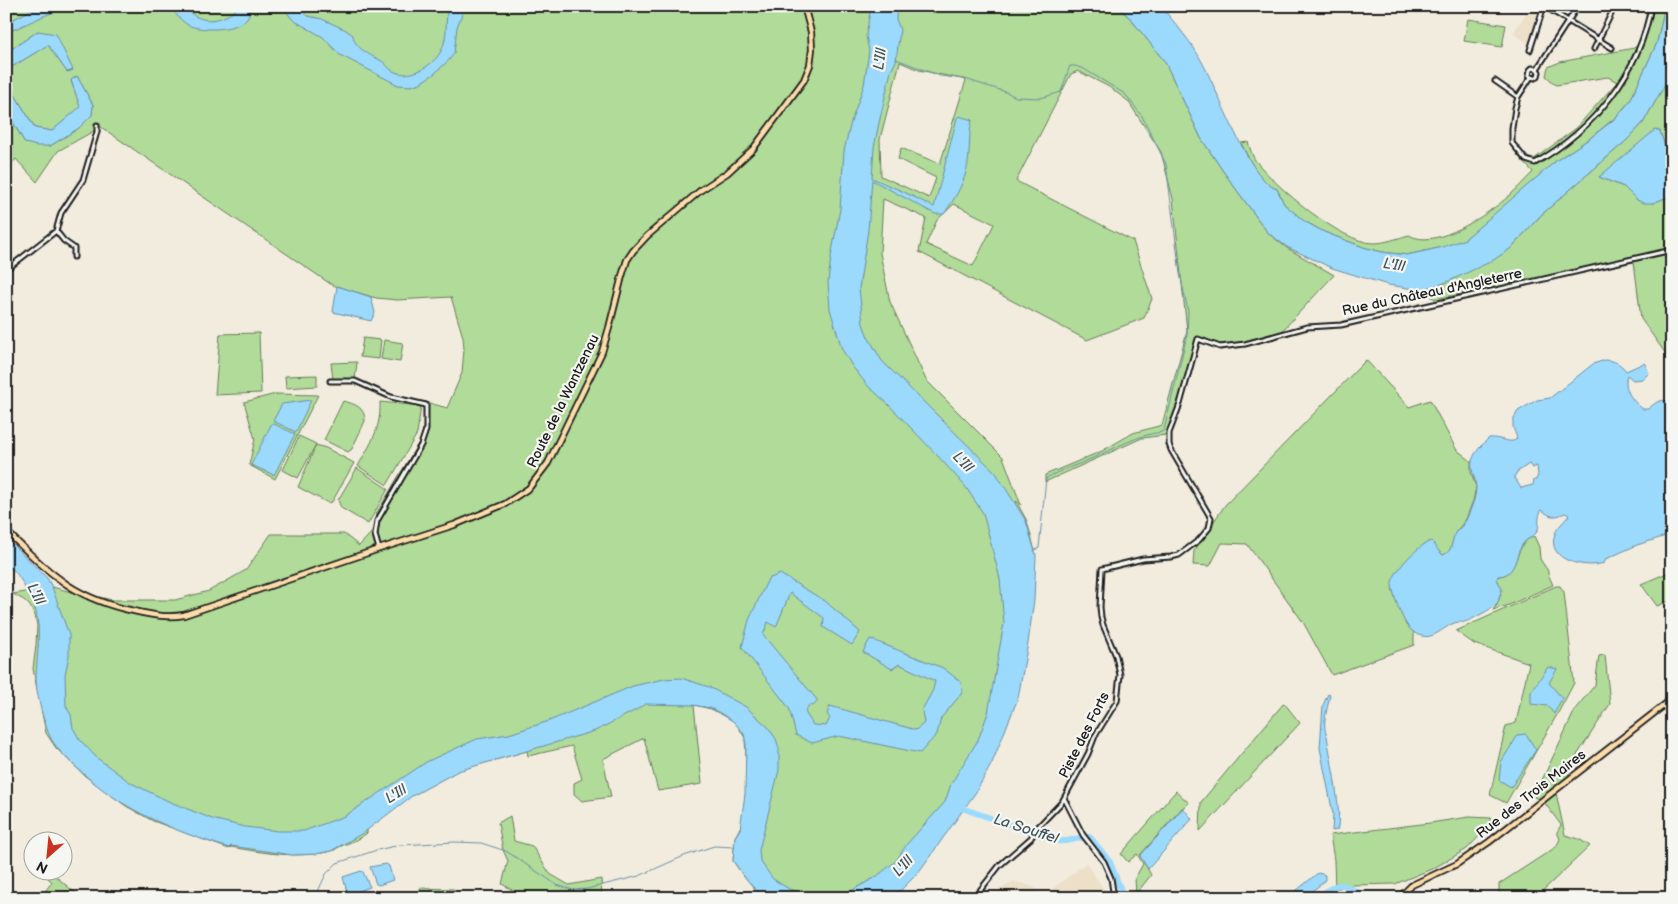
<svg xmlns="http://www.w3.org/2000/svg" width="1678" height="904" font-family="'Balsamiq Sans',sans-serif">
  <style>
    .built { fill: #ede0c9 }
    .green { fill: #b1db98; stroke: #667c5a; fill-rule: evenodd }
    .water { fill: #9cdafd; stroke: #698ea3; fill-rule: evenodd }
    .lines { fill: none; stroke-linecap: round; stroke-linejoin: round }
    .stream { stroke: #698ea3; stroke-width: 1 }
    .river { stroke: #9cdafd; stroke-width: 6 }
    .minor-casing { stroke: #1c1c1c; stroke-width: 7 }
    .major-casing { stroke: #1c1c1c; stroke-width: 8 }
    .minor { stroke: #f6f6f2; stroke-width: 3 }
    .major { stroke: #fcdcab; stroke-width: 4.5 }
    .labels { text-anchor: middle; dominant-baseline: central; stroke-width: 4.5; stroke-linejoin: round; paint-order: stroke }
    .street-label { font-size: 14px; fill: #1c1c1c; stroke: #f6f6f2 }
    .water-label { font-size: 15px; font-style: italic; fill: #425560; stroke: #f6f6f2 }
  </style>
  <rect width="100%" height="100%" fill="#f2ecdf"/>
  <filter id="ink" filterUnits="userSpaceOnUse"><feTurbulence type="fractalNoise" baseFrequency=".02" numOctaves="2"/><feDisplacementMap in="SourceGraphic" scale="10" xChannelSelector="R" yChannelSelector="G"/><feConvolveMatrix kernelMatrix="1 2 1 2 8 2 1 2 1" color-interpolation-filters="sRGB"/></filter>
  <g filter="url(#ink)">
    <path class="built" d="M1531,6H1539L1542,8L1532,46L1513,33Z
      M1086,863L1110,898H1001L997,891L1014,881L1034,887L1042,897Z"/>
    <path class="green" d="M6,6H1117L1130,18L1165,62L1201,138L1223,171L1268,233L1287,248L1334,275L1282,331L1241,343L1216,344L1198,338L1190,379L1166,435L1142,438L1045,482V475L1102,451L1133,433L1162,425L1187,331L1173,199L1161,152L1128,101L1109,87L1078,71L1071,74L1016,181L1133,241L1152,299L1144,318L1087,340L919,252L926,218L883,199L880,253L890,302L926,380L1003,457L1021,505L1016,501L1027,521L1035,551L1013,559L1004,689L939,820L866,891L796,898L757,868L744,877L733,861L735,837L742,824L747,779L745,738L736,723L729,718L711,709L694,705L702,784L658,791L644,738L603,759L611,797L582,801L574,794V783L582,779L572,746L528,756L527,751L459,770L404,800L367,828V833C357,841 350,842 339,847C337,848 335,850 332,851C299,859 264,853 231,847L229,849L153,821L126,806L85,776L56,748L46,733L33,669L36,645L37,625L35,616L30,606L24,600L13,594L52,587L111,602L99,597L112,600H175L209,591L246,570L271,534H344L359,546L372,532L376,514L422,437L426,402L447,408L462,373L464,349L463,337L451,297L397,300L376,298L332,285L101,127L58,151L37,182L16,159L6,170V110L25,143L50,146L79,128L92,115L93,105L77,76L71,81L81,107L52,131L35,128L6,80L10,68L48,45L67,72L73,70L38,31L6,53ZM900,62L919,70L966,80L940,164L901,148L898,159L936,178L929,198L881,176L880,139ZM954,204L994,224L973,266L926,244L937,220Z
      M1654,6H1665L1657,43L1630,101L1616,117L1589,139L1557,160L1498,212L1464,240L1443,247L1407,255L1382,252L1363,247L1324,232L1304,221L1284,204L1277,189C1259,184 1249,158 1241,143L1248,142C1250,148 1252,155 1255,160C1275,186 1341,243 1374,243C1385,243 1398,238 1409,235C1435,251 1488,214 1509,196C1517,189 1525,180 1533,172L1517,155L1521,151L1528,158L1534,159L1575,129L1617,82L1608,77L1556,85L1546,76L1548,67L1560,62L1634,48L1645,39Z
      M1468,19L1506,25L1502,47L1464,41Z
      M1672,72V169L1660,131L1599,177L1624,187L1637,200L1653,203L1672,195V353L1668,357L1641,319L1634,262L1435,299L1422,290L1447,282L1510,249L1541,215L1627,140L1643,123Z
      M259,333L261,393L215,395L220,334Z
      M363,338L381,340L379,359L360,357Z
      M384,340L403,343L400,362L381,359Z
      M1366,360L1409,407L1430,400L1456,449L1471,461V472L1476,487L1473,501L1466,519L1456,532L1449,553L1443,555L1434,547L1392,588L1406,625L1414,633V645L1332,675L1303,622L1247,544L1222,543L1210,566L1193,565L1194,551L1225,505Z
      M357,362L355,380H333L331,363Z
      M317,375V386L286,388L285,376Z
      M276,394L318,395L275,479L249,465L255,439L244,402Z
      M343,401C355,404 365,407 365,421L352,449L348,452L324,440Z
      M380,402L421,406L417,434L387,485L358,466C371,443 381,429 380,402Z
      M299,436L316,444L298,478L283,470Z
      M316,445L326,448L354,463L332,502L328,503L298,487Z
      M357,468L388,489L368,524L341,508L338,500Z
      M1534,536L1539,547L1540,559L1548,571V574L1553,585L1509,605L1493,610L1497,605L1502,590L1497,579L1498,576C1520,576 1513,543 1534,536Z
      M1672,571V600L1657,606L1641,584Z
      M1556,586H1560L1564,592L1574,683L1558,713L1506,803L1490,795L1506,726L1516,723L1529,663L1474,644L1456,631Z
      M1605,655L1610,704L1572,763L1569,774L1556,793L1565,835L1579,839L1590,846L1535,898H1501L1499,894V884L1556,847L1560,839L1557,832L1561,825L1544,802L1534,797L1576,708L1595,685L1599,656Z
      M1284,703L1300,723L1200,831L1201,802Z
      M1176,791L1189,803L1182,808L1140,855L1151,875L1136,894L1135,878L1143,864L1137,854L1128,862L1121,854Z
      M510,816L514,841L532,846L550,874L569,885L601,879L602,898L524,897L502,884L508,861L503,850L498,823Z
      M1469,817L1491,818L1488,827L1467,849L1434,868L1395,884L1352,885L1335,889L1334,860L1330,835L1430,823Z
      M52,873L81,898H40L52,882L48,878Z
      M420,888L454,889V898H422Z"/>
    <path class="water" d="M39,6H65L58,11L46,15L6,33V23Z
      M169,6H183C194,19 209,24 226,16C231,14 235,11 237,6H250C250,9 250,12 249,14C244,31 202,32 188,25C181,21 175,13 169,6Z
      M282,6H297L308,16L322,19L346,30L353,35C354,48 370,55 380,60C386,63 389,70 395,72C412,79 435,65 442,49C447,38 446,22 447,11L450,6H465L457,27L454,53L450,59L434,74L420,83L411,86L398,85L340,55L323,37L293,20Z
      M871,6H897L896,19L900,30L896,61L891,71L879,123L874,147L872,178L904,192L934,207L957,118L959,116L972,120C968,137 971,155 966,172C962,187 953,201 944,214H935L872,180L868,230L859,288L863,324L868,337L882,361L996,473L1026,521L1036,555L1034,600L1028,643L1018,698L992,763L976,792L918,873L901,890L887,898H765L759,894L743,875L733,861L735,837L740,829L745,794L746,744L744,734L734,722L720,713L710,708L693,705L645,704L636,710L595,731L458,771L412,796L363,833L331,851L316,854L292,855L231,846L229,848C171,830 121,810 76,767C68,759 59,752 53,742C45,730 35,690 36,676C37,655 41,633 36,612C34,603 29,596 25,588C21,579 15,569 6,565V538L47,578L52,587L69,635V656L65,674L66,706L71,715L73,728L80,740L97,758L131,783L168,801L212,819L245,827L278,831H304L345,816L428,761L477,739L509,734L549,721L633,686L664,679L681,678L709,687L746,707L768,727L776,739L779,748V770L759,850L760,861L773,879L789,889L807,894L849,892L876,877L896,861L907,844L945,802L951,784L978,740L988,713L1004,623L1000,579L983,513L965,486L937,455L887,403L868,386L852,366L842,349L830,309L828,282L831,257L840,209L844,151L851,122L864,85L869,51L866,36Z
      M1117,6H1161C1175,24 1192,42 1202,62C1217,88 1250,182 1277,189L1284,204L1304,221L1324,232L1363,247L1382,252L1407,255L1443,247L1465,239L1557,160L1589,139L1617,117L1630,101L1657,43L1665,6H1672V72L1643,123L1627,140L1541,215L1510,249L1492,261L1447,282L1422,290L1388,285L1332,268L1287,247L1268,233L1223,171L1201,138L1165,62L1130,18Z
      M38,31L56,34L73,70L67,72L48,45L10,68L6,79V53Z
      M77,76L93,105L92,115L79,128L50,146H37L25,143L6,110V80L35,128L52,131L80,107L71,80Z
      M1655,130L1660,131L1672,169V195L1653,203H1643L1637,200L1624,187L1599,177Z
      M337,286L371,297L375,313L371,321L333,312Z
      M1605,360C1615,361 1620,363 1626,371L1644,363L1645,364L1649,373L1643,379L1633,380L1627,375C1623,389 1632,401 1643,409H1648C1656,402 1661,398 1672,402V532L1663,537L1637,545L1606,559L1604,563C1586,569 1545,561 1555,534C1557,527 1565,521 1569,515L1565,513C1554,518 1550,517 1542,510C1537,516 1540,522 1538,529C1535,538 1527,537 1522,545C1515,556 1516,576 1498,576L1497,579L1502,589C1500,594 1499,600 1497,604C1495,607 1468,622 1464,622C1463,623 1462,622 1460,622C1447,622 1436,640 1422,636C1416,635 1410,630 1407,625C1402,619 1391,590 1392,582C1395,570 1418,545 1431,541C1436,545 1437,551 1443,555C1453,551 1451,543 1455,533C1457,530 1460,528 1463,525C1467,520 1472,506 1474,500C1483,471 1455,469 1489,438C1498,437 1505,442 1514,441L1517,438L1513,427V420L1518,411L1537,400L1550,398L1593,364ZM1529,464L1532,468L1537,466L1538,475L1536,480H1534L1533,485L1521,488L1514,477L1517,472Z
      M311,400L296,432L273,421L282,404Z
      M272,423L295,434L274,475L251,465Z
      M780,574L825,601L860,632L852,645L823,627L824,618L790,593L776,627L768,622L763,635L818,701L813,706L809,705L805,712L813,725L826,726L830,718L827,714L830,706L916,730L924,723L922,710L933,690L935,681L899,664L892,669L863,652L870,639L943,668L961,682L962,693L941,718L937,734L920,753L839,736L812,743L796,735L789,708L742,647L749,620L768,579Z
      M1548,667L1557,669L1549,683L1562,698L1554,714L1548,706L1531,704V692Z
      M1328,694L1330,695C1328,708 1321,724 1327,736C1330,756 1343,815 1337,830L1332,831L1333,814L1320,748L1323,705Z
      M1526,734L1536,750L1511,787L1499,780L1501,762L1518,735Z
      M1183,808L1192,819L1148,869L1140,856Z
      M386,864L389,866L393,880L379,885L376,884L370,867Z
      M361,871L363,872L370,887L353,893L347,892L343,877Z
      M1318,873L1325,875V881L1303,898H1290L1292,894Z"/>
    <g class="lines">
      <path class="stream" d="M896,59L940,76L965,79L1006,92L1016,97L1041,98L1061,92L1070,66H1075L1084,69L1125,94L1142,116L1166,164L1180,274L1188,311L1187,335L1164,430L1162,432C1136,435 1116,448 1093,458C1078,465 1060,470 1046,478L1039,548L1034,551
        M315,898L326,874L337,863L377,850L400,845L455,842L481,843L506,851L557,885L573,890L587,889L639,876L684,856L714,846L734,847"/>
      <path class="river" d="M956,806L1057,841C1073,843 1076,836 1090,837L1110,862L1124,898
        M1317,898C1343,878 1340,883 1367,898"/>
      <g class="minor-casing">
        <path id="minor" d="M1544,6L1612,48
          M1594,49L1615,6
          M1530,50L1544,6
          M1537,69L1532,68L1530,70L1529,75L1531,77L1535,78L1538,76L1539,72L1537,69L1578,6
          M1531,77L1518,97L1515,108L1512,128V143L1526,160L1535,163C1593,130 1640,73 1651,6
          M1495,81L1518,97
          M56,231L64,241L74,248V257
          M6,270L56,231L61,213L83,180L97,132V125
          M330,381H355L391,397L426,405V430L421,445L377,521L375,535L379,549
          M1064,798L1083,835L1104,862L1111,878L1114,898
          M974,898L1000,865L1031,838L1036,829L1062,802L1088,754L1095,736L1117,701L1120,675L1116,656L1103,625L1101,617L1100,607L1102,569L1143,559L1171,557L1179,555L1199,540L1209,528L1211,518L1171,450L1169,444V433L1180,404L1198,339L1220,347L1245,344L1307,327L1341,325L1672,250"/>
      </g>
      <g class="major-casing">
        <path id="major" d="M6,531C50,573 72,598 134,611C152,615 166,618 184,615L379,549L454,525L505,504L529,488L548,463L602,352L609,328L622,276L627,260L633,251L647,236L701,190L727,173L753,149L804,80L810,65L812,49L811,32L804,6
          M1399,898L1412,885L1457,864L1489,842L1672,699"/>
      </g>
      <use href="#minor" class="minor"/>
      <use href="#major" class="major"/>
    </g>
  </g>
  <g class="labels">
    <g class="street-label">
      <text transform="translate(1432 292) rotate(-12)">Rue du Château d'Angleterre</text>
      <text transform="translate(563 401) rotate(-64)">Route de la Wantzenau</text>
      <text transform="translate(1084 735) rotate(-63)">Piste des Forts</text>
      <text transform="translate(1531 794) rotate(-38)">Rue des Trois Maires</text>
    </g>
    <g class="water-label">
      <text transform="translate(880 59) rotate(-82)">L'Ill</text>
      <text transform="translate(1394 265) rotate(9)">L'Ill</text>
      <text transform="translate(963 462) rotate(46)">L'Ill</text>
      <text transform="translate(36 594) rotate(63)">L'Ill</text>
      <text transform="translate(396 794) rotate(-32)">L'Ill</text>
      <text transform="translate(1026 829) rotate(18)">La Souffel</text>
      <text transform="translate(903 866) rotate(-47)">L'Ill</text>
    </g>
  </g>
  <rect width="1678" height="904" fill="none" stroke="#f6f6f2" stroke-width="25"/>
  <rect x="12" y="12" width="1653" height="879" fill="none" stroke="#1c1c1c" stroke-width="2" filter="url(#ink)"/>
  <g transform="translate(48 856) rotate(207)"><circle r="24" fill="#f6f6f2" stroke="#9f9f9c"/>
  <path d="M0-4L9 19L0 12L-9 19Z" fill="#c8321e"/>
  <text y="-8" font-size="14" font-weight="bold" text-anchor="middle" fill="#1c1c1c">N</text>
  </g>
</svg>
